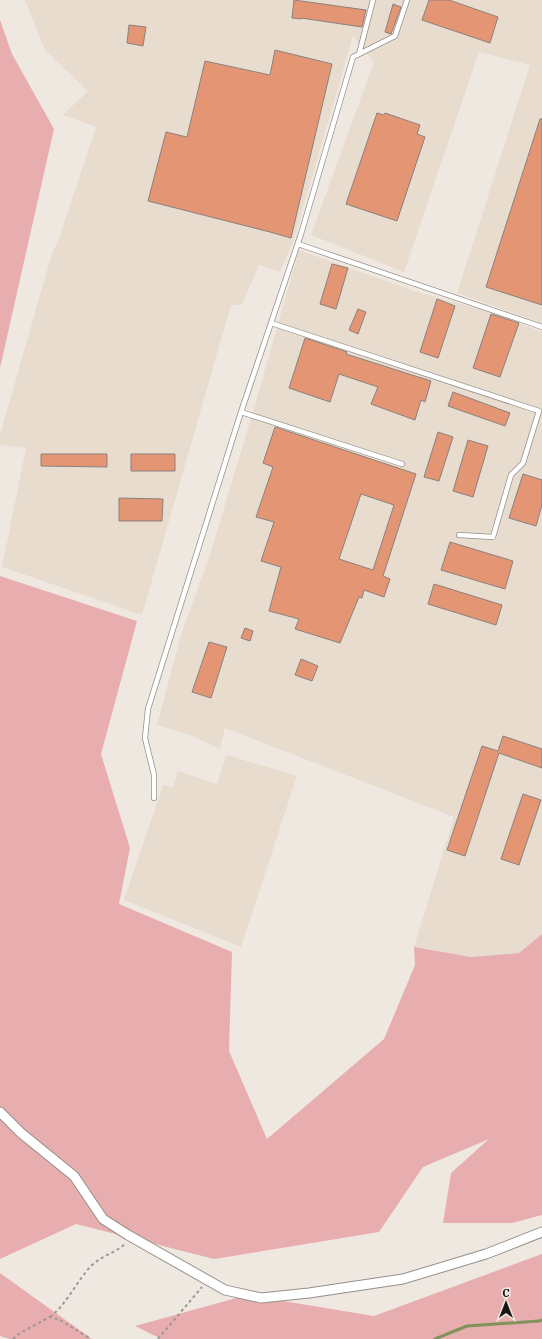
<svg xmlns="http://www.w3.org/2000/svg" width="542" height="1339" font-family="'IBM Plex Serif',serif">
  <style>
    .built { fill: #e8dccf }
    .green { fill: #e8aeaf }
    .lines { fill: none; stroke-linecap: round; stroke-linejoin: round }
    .stream { stroke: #81925a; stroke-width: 3 }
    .building { fill: #e49573; stroke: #8a817e; fill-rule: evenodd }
    .service-casing { stroke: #958f89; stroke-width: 6 }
    .minor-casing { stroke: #958f89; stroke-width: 11 }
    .path { stroke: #9c9792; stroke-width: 2; stroke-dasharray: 3 3; stroke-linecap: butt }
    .service { stroke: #fff; stroke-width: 4.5 }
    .minor { stroke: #fff; stroke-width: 9 }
  </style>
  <rect width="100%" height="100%" fill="#efe8e1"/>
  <path class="built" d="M25,0H542V323L457,293L530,65L479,52L404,272L311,235L374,62L353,36L294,239L280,272L259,265L242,305H231L142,615L2,567L26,448L0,445V435L52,253L58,241L96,127L63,115L88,91L45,50Z
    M299,250L417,292L487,311L542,332V934L519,953L471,957L414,947L454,817L225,728L220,749L190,735L157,725L182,632L211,552L255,405Z
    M226,755L297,776L241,947L124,900L163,785L173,788L178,771L217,784Z"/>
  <path class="green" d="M0,20L12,54L54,129L0,368Z
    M0,576L137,621L101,754L130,848L119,904L232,952L229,1051L267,1139L384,1039L415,965L414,947L471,957L519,953L542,934V1215L512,1223H443L451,1173L489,1139L423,1167L379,1232L214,1259L76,1224L0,1259Z
    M542,1254V1339H161L135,1326L247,1295L374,1316Z
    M0,1273L92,1339H10L0,1336Z"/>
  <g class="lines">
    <path class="stream" d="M435,1339L467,1326L539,1321L542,1320"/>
  </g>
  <path class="building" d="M294,0L366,10L362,27L301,18V19L292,18Z
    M429,0H449L498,17L490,43L422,20Z
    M393,4L401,7L391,34L385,32Z
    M129,25L146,27L143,46L127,43Z
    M275,50L332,64L291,238L270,232L148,201L166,132L187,137L205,61L270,75Z
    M377,113L384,115L385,113L420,125L417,134L425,137L397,221L346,204Z
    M540,119H542V305L486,287Z
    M332,264L348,268L336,309L320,304Z
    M437,299L455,306L438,358L420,352Z
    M358,309L366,312L358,334L349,330Z
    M491,314L519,323L500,377L473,368Z
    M305,338L347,352L346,354L431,381L425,402L421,400L415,420L371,404L378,387L339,374L330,402L289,388Z
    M453,392L510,413L505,426L448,406Z
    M275,427L416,474L383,576L390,579L384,597L364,590L362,598L359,597L340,643L295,629L299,619L269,611L281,567L261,561L274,522L256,517L273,467L263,463ZM361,494L394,505L373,570L339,559Z
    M438,432L453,437L439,481L424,477Z
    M468,440L488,446L473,497L453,491Z
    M41,454H107V467L41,466Z
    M131,454H175V471H131Z
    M523,474L542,480V505L536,526L509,518Z
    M119,498L163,499L162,521H119Z
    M450,542L513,561L505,589L441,570Z
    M434,584L502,605L496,625L428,604Z
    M245,628L253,631L250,641L241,638Z
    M209,642L227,647L211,698L192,692Z
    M301,659L318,666L312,681L295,675Z
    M503,736L542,749V768L499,753L465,856L447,850L482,746L498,751Z
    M523,794L541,800L519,865L501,859Z"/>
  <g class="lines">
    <g class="service-casing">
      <path id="service" d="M359,54L373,0
        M298,244L542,327
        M271,323L539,411L523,463L511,475L493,537L459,535
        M241,412L402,464
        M154,798V775L145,738L148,709L241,412L301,234L353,57L395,36L407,0"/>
    </g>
    <g class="minor-casing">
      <path id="minor" d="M0,1112L21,1133L74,1176L103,1219L128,1235L225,1290L261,1298L309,1293L403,1279L486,1254L542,1232"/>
    </g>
    <path class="path" d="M50,1317C67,1304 76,1282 91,1266C101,1256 115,1253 125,1244
      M13,1339L20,1333L50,1317L60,1320L91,1339
      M158,1339L202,1287"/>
    <use href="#service" class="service"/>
    <use href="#minor" class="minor"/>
  </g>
  <g transform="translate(506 1303)" stroke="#efe8e1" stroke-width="3" paint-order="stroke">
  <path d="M0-3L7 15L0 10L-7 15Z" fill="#181513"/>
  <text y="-6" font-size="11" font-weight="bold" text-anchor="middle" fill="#181513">С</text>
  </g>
</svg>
